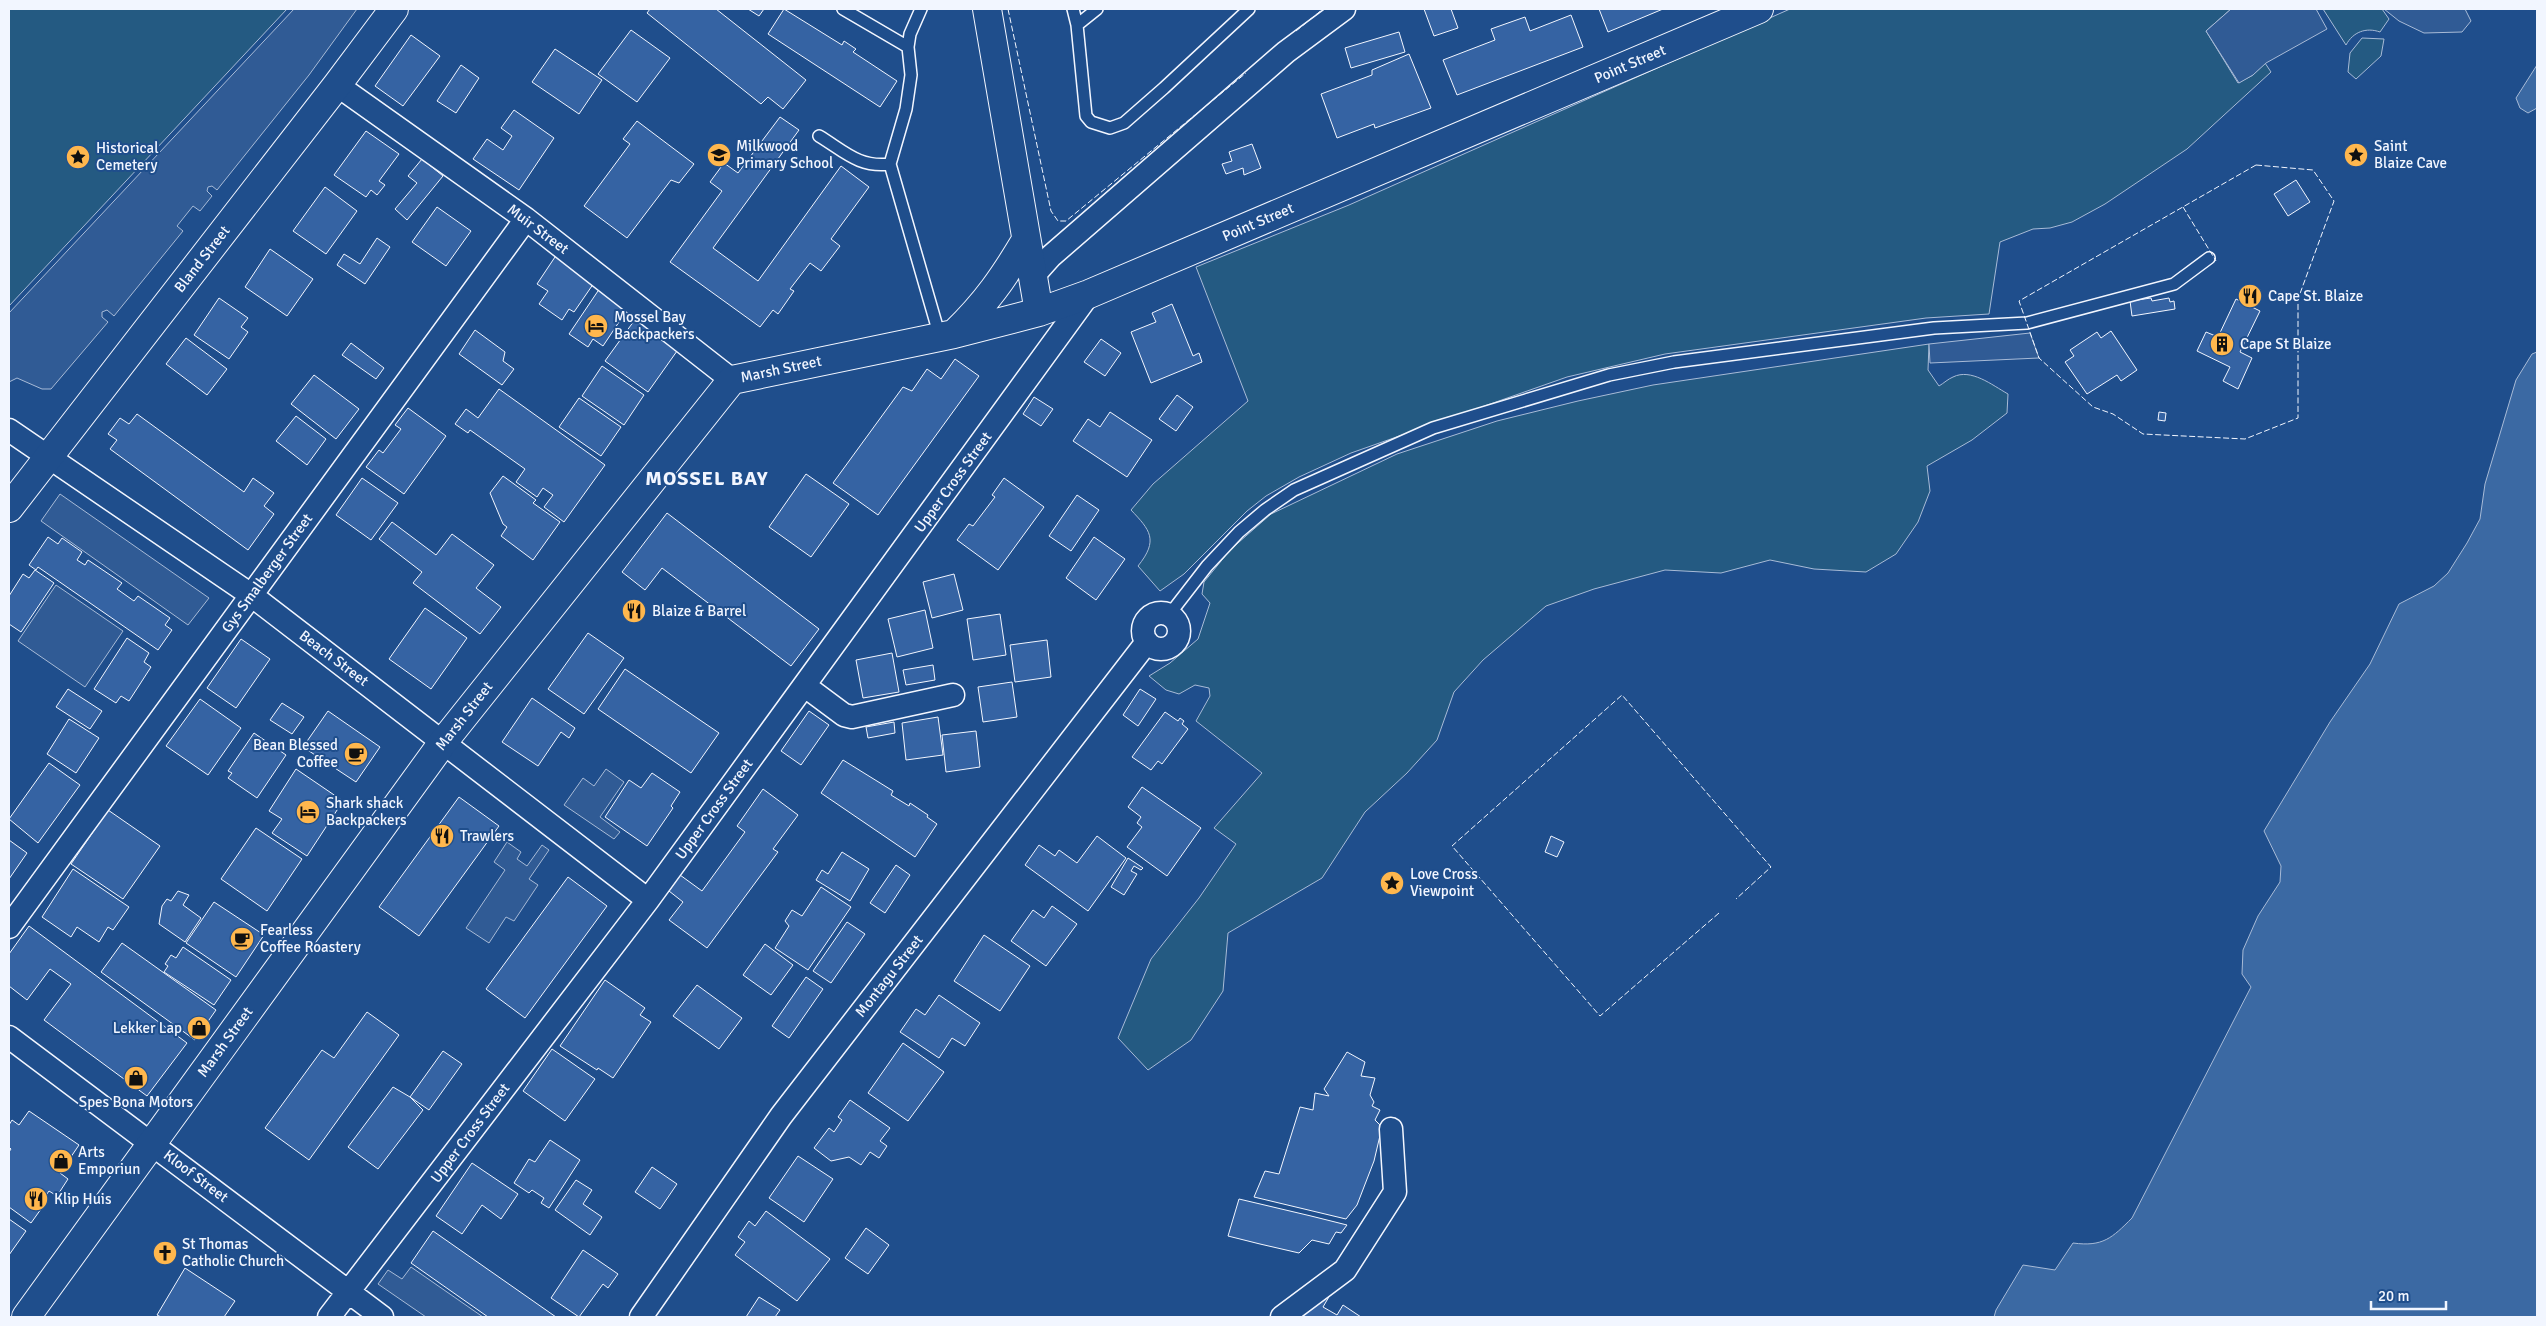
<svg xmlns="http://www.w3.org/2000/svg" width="2546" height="1326" font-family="Signika,sans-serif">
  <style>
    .green { fill: #245a82; stroke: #a8bbd7 }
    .parking { fill: #305b95; stroke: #a8bbd7 }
    .water { fill: #3b69a3; stroke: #a8bbd7 }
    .building { fill: #3563a3; stroke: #f2f6ff }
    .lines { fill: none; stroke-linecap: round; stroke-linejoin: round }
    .service-casing { stroke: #f2f6ff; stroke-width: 14 }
    .minor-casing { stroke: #f2f6ff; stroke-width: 25 }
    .tertiary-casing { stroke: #f2f6ff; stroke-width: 30 }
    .service { stroke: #1f4e8c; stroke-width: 11 }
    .minor { stroke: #1f4e8c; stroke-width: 22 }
    .tertiary { stroke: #1f4e8c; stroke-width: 28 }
    .fence { stroke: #f2f6ff; stroke-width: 1; stroke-dasharray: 6 2.5; stroke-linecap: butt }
    .labels { text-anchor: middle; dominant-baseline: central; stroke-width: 4; stroke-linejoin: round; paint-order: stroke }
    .street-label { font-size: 15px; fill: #f2f6ff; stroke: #1f4e8c }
    .poi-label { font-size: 15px; fill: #f2f6ff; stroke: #1f4e8c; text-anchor: start }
    .district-label { font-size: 20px; font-weight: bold; letter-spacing: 1px; fill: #f2f6ff; stroke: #1f4e8c }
  </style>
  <rect width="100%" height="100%" fill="#1f4e8c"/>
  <path class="green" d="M9,9H287L9,306Z
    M1790,9H2231L2206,31L2238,83L2253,75L2265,63L2271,72L2187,149L2105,204L2072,222L2050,228L2033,229L2000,242L1989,314L1926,318L1665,354L1567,377L1351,453L1299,477L1266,496L1247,511L1184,574L1160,591L1138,566C1159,540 1150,530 1131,510L1153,484L1248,401L1196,267L1349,205Z
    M2323,9H2382L2389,19L2380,32C2366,27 2353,32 2346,45Z
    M2362,38L2384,39L2381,56L2356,79L2348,72L2350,53Z
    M1929,344L1928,370L1939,386C1944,383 1948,379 1953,377C1971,368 1992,385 2008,394L2007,413L1972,440L1927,466L1930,491L1918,522L1896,554L1866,572L1814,569L1770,560L1721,573L1665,570L1594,589L1546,606L1483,660L1454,692L1437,740L1407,773L1365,812L1322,878L1228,933L1223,991L1191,1040L1148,1070L1118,1038L1151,959L1199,898L1236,844L1214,828L1262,773L1196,721L1210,696L1209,688L1195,685L1179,694L1166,690L1149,676L1170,663L1198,639L1210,603L1202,594L1204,582L1230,550L1271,514L1397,454L1497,421L1578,401L1653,385Z"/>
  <path class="parking" d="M294,9H357L309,75L217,190L212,186L208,187L207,191L212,196L200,211L193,206L177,226L183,231L114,316L107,310L102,312V317L108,322L51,389H42L17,378L9,382V313Z
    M2231,9H2316L2327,29L2266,63L2253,75L2239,83L2206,31Z
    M2384,9H2465L2471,21L2462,32L2424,33L2399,21Z
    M2030,333L2039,358L1930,363L1929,344Z
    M60,494L209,598L188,625L41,521Z
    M56,585L123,631L85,687L18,641Z
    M606,769L624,782L600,817L620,832L614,839L564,805L583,778L594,786Z
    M507,842L521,852L517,859L527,866L542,845L549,850L529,879L538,885L514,921L506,917L489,943L466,928L505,870L494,862Z
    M411,1267L483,1317H426L378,1284L388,1270L402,1279Z"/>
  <path class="water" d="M2537,65V108L2528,113L2520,108L2516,98Z
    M2537,352V1317H1994L1996,1310L2023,1265L2055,1270L2073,1243C2103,1247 2112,1238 2132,1218L2251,987L2242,974L2243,950L2258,916L2280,882L2281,866L2264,831L2330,722L2370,664L2399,604L2434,586L2448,573L2467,543L2480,519L2485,484L2516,380L2532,354Z"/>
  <path class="building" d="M650,9H716L806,80L783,109L768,97L761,104L647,13Z
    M748,9H764L759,16Z
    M784,9L842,45L844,41L856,49L853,52L897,81L880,107L768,34Z
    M1424,9H1451L1458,28L1434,36Z
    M1599,9H1663L1608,32Z
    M1571,15L1583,47L1457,95L1443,60L1495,40L1491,29L1525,17L1530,31Z
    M631,30L670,58L637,102L598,74Z
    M1399,32L1405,52L1351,68L1345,48Z
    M411,35L440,56L403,106L375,86Z
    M555,49L602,80L579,114L532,82Z
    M1409,54L1431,108L1375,128L1374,124L1337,138L1321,94L1372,75V70Z
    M461,65L479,78L456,113L437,101Z
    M514,110L554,138L519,190L473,159L487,139L503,150L512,136L501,128Z
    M780,117L799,130L713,248L758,281L841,166L869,187L831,239L840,246L821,271L810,263L790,289L794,291L778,314L773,310L760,327L670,262L722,191L710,182L724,163L738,173Z
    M637,121L694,164L679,183L671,180L627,238L584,206L630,144L623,139Z
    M366,131L399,154L379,181L385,185L377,195L371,190L366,197L334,175Z
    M1252,144L1261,168L1244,175L1243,168L1226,174L1222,164L1232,161L1229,152Z
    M422,159L443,176L407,220L395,209L417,183L408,176Z
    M2296,180L2310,202L2288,216L2274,194Z
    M325,187L357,211L326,254L293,231Z
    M437,207L471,231L446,266L412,242Z
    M377,238L390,247L365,284L337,265L344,254L360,264Z
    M270,249L313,279L287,316L245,287Z
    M557,254L596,280L574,312L569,309L562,320L539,304L548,291L537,284Z
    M600,288L629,307L603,346L593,339L588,347L569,334Z
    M219,298L248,318L241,327L248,332L229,359L194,335Z
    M2151,298L2152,301L2169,298L2170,302L2174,301L2175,309L2132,316L2130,301Z
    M2236,299L2260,311L2240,352L2252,358L2238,389L2223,381L2230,367L2197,351L2206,332L2218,337Z
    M1172,304L1193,356L1199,353L1202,362L1151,383L1131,332L1156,322L1152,313Z
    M639,314L682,344L648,392L605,361Z
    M475,330L505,352L503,361L514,369L502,385L459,354Z
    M2111,331L2137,370L2121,381L2117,375L2087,394L2065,362L2074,356L2070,350L2097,332L2101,338Z
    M186,338L227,369L207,395L166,364Z
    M1101,339L1121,353L1105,376L1084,362Z
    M351,343L384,368L376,379L342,355Z
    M955,359L979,376L878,515L833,483L903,387L912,391L927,369L941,379Z
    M602,366L644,395L624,425L582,396Z
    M314,375L359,409L336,439L291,404Z
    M499,389L605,465L564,522L544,507L553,495L543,488L537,497L516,482L525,469L470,430L468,433L455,424L466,409L478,418Z
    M1177,395L1193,407L1176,431L1159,419Z
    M1034,397L1053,409L1041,426L1023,414Z
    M579,398L621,427L601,456L559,427Z
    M408,408L446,436L404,494L366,467L379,450L383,453L401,429L395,425Z
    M1110,412L1152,440L1127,477L1073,441L1088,419L1100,427Z
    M2159,412L2166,413L2165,421L2158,420Z
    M137,414L244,492L253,478L274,493L264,506L274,514L248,550L110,449L117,440L108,434L120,418L129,424Z
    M296,416L326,439L307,465L276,441Z
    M806,474L849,504L811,557L769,527Z
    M503,476L536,500L533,503L560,522L533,560L501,536L507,527L503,524L490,493Z
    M362,478L398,503L371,540L336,515Z
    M1004,478L1044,507L998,570L957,540L969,524L973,526L995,497L992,495Z
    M1077,495L1099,510L1071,551L1049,536Z
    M667,513L819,629L791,666L662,568L645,590L622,572Z
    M392,522L436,555L452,534L494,565L476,588L501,607L480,634L413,583L422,572L379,539Z
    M48,537L58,544L62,538L82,552L77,560L85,565L88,560L122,583L117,589L134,601L138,596L170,618L165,625L172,630L158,650L38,567L36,570L29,565Z
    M1094,537L1125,559L1096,600L1066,578Z
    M35,570L54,583L21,632L9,624V596L23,574L29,578Z
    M954,574L963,610L932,618L923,582Z
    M425,608L467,638L431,689L389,659Z
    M925,610L933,648L897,657L888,619Z
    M1000,614L1006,655L973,660L967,619Z
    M588,633L624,658L584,714L548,689Z
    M127,638L149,653L144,662L151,667L129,701L121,696L116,703L94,689Z
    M241,639L270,659L236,708L207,688Z
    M1047,640L1051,677L1015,682L1010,645Z
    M892,653L899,692L863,698L856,660Z
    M933,665L935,680L906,685L903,670Z
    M625,669L719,733L691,773L598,709Z
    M1012,682L1017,717L983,722L978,687Z
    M68,689L102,711L90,729L56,707Z
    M1140,689L1156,699L1138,726L1123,715Z
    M532,698L575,728L569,738L561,732L538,766L502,742Z
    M200,699L241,728L208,775L166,746Z
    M282,703L304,717L292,734L270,720Z
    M328,711L380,747L356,782L303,747Z
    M809,711L829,725L801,765L781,751Z
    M1165,712L1178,721L1180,718L1184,721L1182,724L1188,729L1162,764L1158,761L1151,770L1132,757Z
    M938,717L943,755L906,760L902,723Z
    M69,719L99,738L76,773L47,754Z
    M894,722L895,733L868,738L866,727Z
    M976,731L980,767L946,772L942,735Z
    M254,733L286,755L257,798L228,778L232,773L228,771Z
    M843,760L893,791L891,795L909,806L910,803L928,815L927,817L937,824L915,857L821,793Z
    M49,763L80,785L38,843L9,819Z
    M296,769L343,801L307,856L272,833L282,819L269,811Z
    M652,773L680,792L671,806L673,808L647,846L605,817L629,780L641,788Z
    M1142,787L1201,828L1167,876L1127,847L1142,827L1137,823L1141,817L1128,807Z
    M763,789L798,815L773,849L778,852L707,948L669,920L683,902L669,891L680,875L702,891L745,832L737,826Z
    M459,797L499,826L419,936L379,907Z
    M108,810L160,846L123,899L71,864Z
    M256,828L302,859L267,911L221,879Z
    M1097,836L1126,858L1088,911L1025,865L1039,845L1055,856L1059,850L1077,863Z
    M1551,836L1564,842L1557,857L1545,852Z
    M9,840L27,853L9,879Z
    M842,852L869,869L850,901L816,880L822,870L828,874Z
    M1128,858L1143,868L1141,870L1134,866L1131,871L1137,874L1124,895L1111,887Z
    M896,865L910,875L885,913L870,903Z
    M73,869L129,907L113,930L108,927L99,942L77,927L71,937L42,917Z
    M568,877L607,906L525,1018L486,989Z
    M821,887L851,907L808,970L775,948L789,926L785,921L792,910L802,916Z
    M178,891L189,895L183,905L201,918L185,942L159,924L162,906L167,899L171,901Z
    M214,902L264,935L236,977L186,943Z
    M1052,906L1077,924L1046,966L1011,941L1033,910L1044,918Z
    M847,922L865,934L831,983L813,971Z
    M29,926L187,1043L147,1096L44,1020L71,984L50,969L27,1000L9,986V954Z
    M984,935L1030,966L1000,1011L954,981Z
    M122,943L216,1010L195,1040L101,972Z
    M765,944L793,965L771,995L743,975Z
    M183,947L231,980L214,1005L164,972L168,966L165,964L171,955L176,958Z
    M806,977L823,989L789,1038L772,1026Z
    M605,980L645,1008L640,1015L651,1022L613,1078L598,1068L597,1070L560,1046Z
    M697,985L742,1018L719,1049L673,1016Z
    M939,995L980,1023L965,1046L952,1038L939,1058L900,1032L916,1009L925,1015Z
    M367,1012L399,1035L309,1160L265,1128L322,1050L334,1058Z
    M903,1043L944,1072L908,1121L868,1093Z
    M552,1049L595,1079L565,1121L523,1091Z
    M443,1051L462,1064L429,1110L410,1097Z
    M1347,1052L1365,1062L1361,1076L1375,1078L1370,1095L1374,1102L1372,1106L1380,1110L1375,1120L1382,1127L1374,1161L1357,1205L1346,1219L1254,1197L1265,1171L1279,1174L1300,1107L1313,1110L1315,1093L1329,1096L1324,1089Z
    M393,1087L410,1097L423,1110L378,1169L348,1147Z
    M850,1100L890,1128L880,1141L887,1146L879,1158L870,1152L861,1165L849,1157L831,1161L814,1148L829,1128L834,1132L842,1120L838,1117Z
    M29,1111L79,1145L60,1173L68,1179L57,1196L49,1191L38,1207L41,1209L31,1223L9,1207V1152L11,1149L9,1147V1125L12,1120L19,1125Z
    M550,1140L580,1160L549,1208L541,1203L544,1198L532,1190L529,1193L514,1183L529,1159L535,1162Z
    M798,1156L833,1179L804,1222L769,1198Z
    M472,1163L518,1194L501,1219L482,1205L462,1234L436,1216Z
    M652,1167L677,1184L660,1209L635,1192Z
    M576,1180L592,1190L583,1204L602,1217L590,1235L555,1210Z
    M1239,1199L1311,1216L1347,1225L1341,1233L1336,1232L1329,1244L1312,1240L1299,1253L1260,1244L1228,1236Z
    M766,1211L830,1259L797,1301L735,1255L745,1242L738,1237L749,1221L755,1226Z
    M9,1219L26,1231L9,1255Z
    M866,1228L889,1245L868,1274L845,1258Z
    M433,1231L556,1317H488L411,1263Z
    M583,1250L618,1274L608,1288L603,1284L579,1317L551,1298Z
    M185,1268L235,1301L224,1317H161L157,1315Z
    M1330,1295L1323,1307L1337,1315L1343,1305L1361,1317H1293Z
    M759,1297L780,1310L775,1317H746Z"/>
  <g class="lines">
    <g class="service-casing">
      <path id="service" d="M843,9L908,47
        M921,9L910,34L908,47L911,75L906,109L890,164L940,337
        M1073,9L1077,25
        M1097,9L1077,25L1086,116L1091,122L1110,128L1124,123L1164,88L1249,9
        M819,136C844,151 859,168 890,164
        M1169,615L1207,566L1239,532L1265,510L1294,490L1433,428L1609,375L1674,362L1934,328L2027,323L2174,284L2209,258"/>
    </g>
    <g class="minor-casing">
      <path id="minor" d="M337,85L526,219L732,380
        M1034,275L1051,256L1286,52L1344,9
        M9,430L251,595L648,900
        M1143 631a18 18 0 1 1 36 0a18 18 0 1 1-36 0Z
        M805,686L844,715L852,717L953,695
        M9,927L526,219
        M9,1037L382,1317
        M329,1317L648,900L1089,294
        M641,1317L781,1116L1147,642
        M1282,1317L1345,1270L1395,1192L1391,1129"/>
    </g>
    <g class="tertiary-casing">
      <path id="tertiary" d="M987,9L1039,312
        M955,333C986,303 1004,277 1026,240
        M9,508L337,85L394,9
        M26,1317L444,741L732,380L954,334L1039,312L1089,294L1759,9"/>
    </g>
    <use href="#service" class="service"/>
    <use href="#minor" class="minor"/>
    <use href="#tertiary" class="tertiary"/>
    <path class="fence" d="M1008,9L1051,211L1058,221H1066L1246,73
      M1296,31L1323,9
      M2256,165L2313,170L2334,201L2298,299V418L2245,439L2143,434L2113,414L2093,407L2039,358L2019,301Z
      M2183,207L2216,261
      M1719,913L1600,1016L1452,846L1622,695L1771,867L1736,899"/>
  </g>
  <defs>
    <g id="school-disc" transform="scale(1.25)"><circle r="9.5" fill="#ffb74d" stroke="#1f4e8c"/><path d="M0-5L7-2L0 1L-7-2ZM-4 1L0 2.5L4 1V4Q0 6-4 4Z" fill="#111"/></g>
    <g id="sight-disc" transform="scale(1.25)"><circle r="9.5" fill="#ffb74d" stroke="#1f4e8c"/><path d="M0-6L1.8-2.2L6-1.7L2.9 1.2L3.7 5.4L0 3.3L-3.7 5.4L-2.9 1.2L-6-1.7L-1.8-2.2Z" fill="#111"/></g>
    <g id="restaurant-disc" transform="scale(1.25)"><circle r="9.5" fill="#ffb74d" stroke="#1f4e8c"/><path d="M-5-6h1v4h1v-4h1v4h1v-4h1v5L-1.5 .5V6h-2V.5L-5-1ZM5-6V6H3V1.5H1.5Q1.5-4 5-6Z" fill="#111"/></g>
    <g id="hotel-disc" transform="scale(1.25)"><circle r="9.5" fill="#ffb74d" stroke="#1f4e8c"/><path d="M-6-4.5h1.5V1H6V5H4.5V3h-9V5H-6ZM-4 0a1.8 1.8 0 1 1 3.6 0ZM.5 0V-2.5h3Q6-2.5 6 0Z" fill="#111"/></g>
    <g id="building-disc" transform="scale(1.25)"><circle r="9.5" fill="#ffb74d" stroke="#1f4e8c"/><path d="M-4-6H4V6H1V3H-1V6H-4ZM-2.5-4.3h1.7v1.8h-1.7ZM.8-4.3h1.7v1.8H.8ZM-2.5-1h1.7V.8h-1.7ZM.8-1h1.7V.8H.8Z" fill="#111"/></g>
    <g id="cafe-disc" transform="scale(1.25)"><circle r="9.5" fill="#ffb74d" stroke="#1f4e8c"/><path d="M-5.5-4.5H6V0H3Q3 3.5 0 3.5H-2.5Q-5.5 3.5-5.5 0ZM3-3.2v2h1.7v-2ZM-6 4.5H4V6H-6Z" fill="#111"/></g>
    <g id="shop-disc" transform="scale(1.25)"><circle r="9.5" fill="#ffb74d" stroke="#1f4e8c"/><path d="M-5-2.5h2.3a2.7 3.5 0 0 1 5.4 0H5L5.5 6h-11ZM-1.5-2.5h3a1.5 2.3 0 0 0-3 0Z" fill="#111"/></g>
    <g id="church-disc" transform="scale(1.25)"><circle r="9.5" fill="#ffb74d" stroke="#1f4e8c"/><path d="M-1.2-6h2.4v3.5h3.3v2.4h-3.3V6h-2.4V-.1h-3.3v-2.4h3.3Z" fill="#111"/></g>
  </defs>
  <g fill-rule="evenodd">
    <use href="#school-disc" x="719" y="155"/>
    <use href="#sight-disc" x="2356" y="155"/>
    <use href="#sight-disc" x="78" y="157"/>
    <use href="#restaurant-disc" x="2250" y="296"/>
    <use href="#hotel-disc" x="596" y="326"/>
    <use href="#building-disc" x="2222" y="344"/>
    <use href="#restaurant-disc" x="634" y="611"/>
    <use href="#cafe-disc" x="356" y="754"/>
    <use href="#hotel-disc" x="308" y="812"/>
    <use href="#restaurant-disc" x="442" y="836"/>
    <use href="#sight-disc" x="1392" y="883"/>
    <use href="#cafe-disc" x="242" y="939"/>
    <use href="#shop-disc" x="199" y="1028"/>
    <use href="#shop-disc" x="136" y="1078"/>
    <use href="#shop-disc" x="61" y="1161"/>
    <use href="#restaurant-disc" x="36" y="1199"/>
    <use href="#church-disc" x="165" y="1253"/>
  </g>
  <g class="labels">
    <g class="street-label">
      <text transform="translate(1630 64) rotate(-23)">Point Street</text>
      <text transform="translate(1258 222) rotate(-23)">Point Street</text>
      <text transform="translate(538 229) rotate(37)">Muir Street</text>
      <text transform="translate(202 259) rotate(-52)">Bland Street</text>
      <text transform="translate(781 369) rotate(-12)">Marsh Street</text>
      <text transform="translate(953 482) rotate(-54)">Upper Cross Street</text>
      <text transform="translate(267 573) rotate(-54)">Gys Smalberger Street</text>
      <text transform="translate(334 658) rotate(37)">Beach Street</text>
      <text transform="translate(464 716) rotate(-52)">Marsh Street</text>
      <text transform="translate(714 809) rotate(-54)">Upper Cross Street</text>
      <text transform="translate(889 976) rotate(-52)">Montagu Street</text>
      <text transform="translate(225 1042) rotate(-54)">Marsh Street</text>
      <text transform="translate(470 1133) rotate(-53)">Upper Cross Street</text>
      <text transform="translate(196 1176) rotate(37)">Kloof Street</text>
    </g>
    <g class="poi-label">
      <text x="736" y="146">Milkwood<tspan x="736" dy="17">Primary School</tspan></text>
      <text x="2374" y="146">Saint<tspan x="2374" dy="17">Blaize Cave</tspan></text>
      <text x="96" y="148">Historical<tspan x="96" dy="17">Cemetery</tspan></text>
      <text x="2268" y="296">Cape St. Blaize</text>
      <text x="614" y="317">Mossel Bay<tspan x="614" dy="17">Backpackers</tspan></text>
      <text x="2240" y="344">Cape St Blaize</text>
      <text x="652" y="611">Blaize &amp; Barrel</text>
      <text x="338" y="745" text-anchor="end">Bean Blessed<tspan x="338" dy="17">Coffee</tspan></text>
      <text x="326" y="803">Shark shack<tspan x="326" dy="17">Backpackers</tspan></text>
      <text x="460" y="836">Trawlers</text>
      <text x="1410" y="874">Love Cross<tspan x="1410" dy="17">Viewpoint</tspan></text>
      <text x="260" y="930">Fearless<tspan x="260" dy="17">Coffee Roastery</tspan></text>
      <text x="182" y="1028" text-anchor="end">Lekker Lap</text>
      <text x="136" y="1102" text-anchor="middle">Spes Bona Motors</text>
      <text x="78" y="1152">Arts<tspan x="78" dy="17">Emporiun</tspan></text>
      <text x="54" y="1199">Klip Huis</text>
      <text x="182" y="1244">St Thomas<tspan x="182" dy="17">Catholic Church</tspan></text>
    </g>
    <g class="district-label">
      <text x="707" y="478">MOSSEL BAY</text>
    </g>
  </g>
  <rect width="2546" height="1326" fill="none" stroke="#f2f6ff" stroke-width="20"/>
  <path d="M2371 1301v8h75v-8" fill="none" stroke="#f2f6ff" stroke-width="2.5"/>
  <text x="2378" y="1301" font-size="15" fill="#f2f6ff" stroke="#1f4e8c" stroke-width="4" paint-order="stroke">20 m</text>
</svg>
